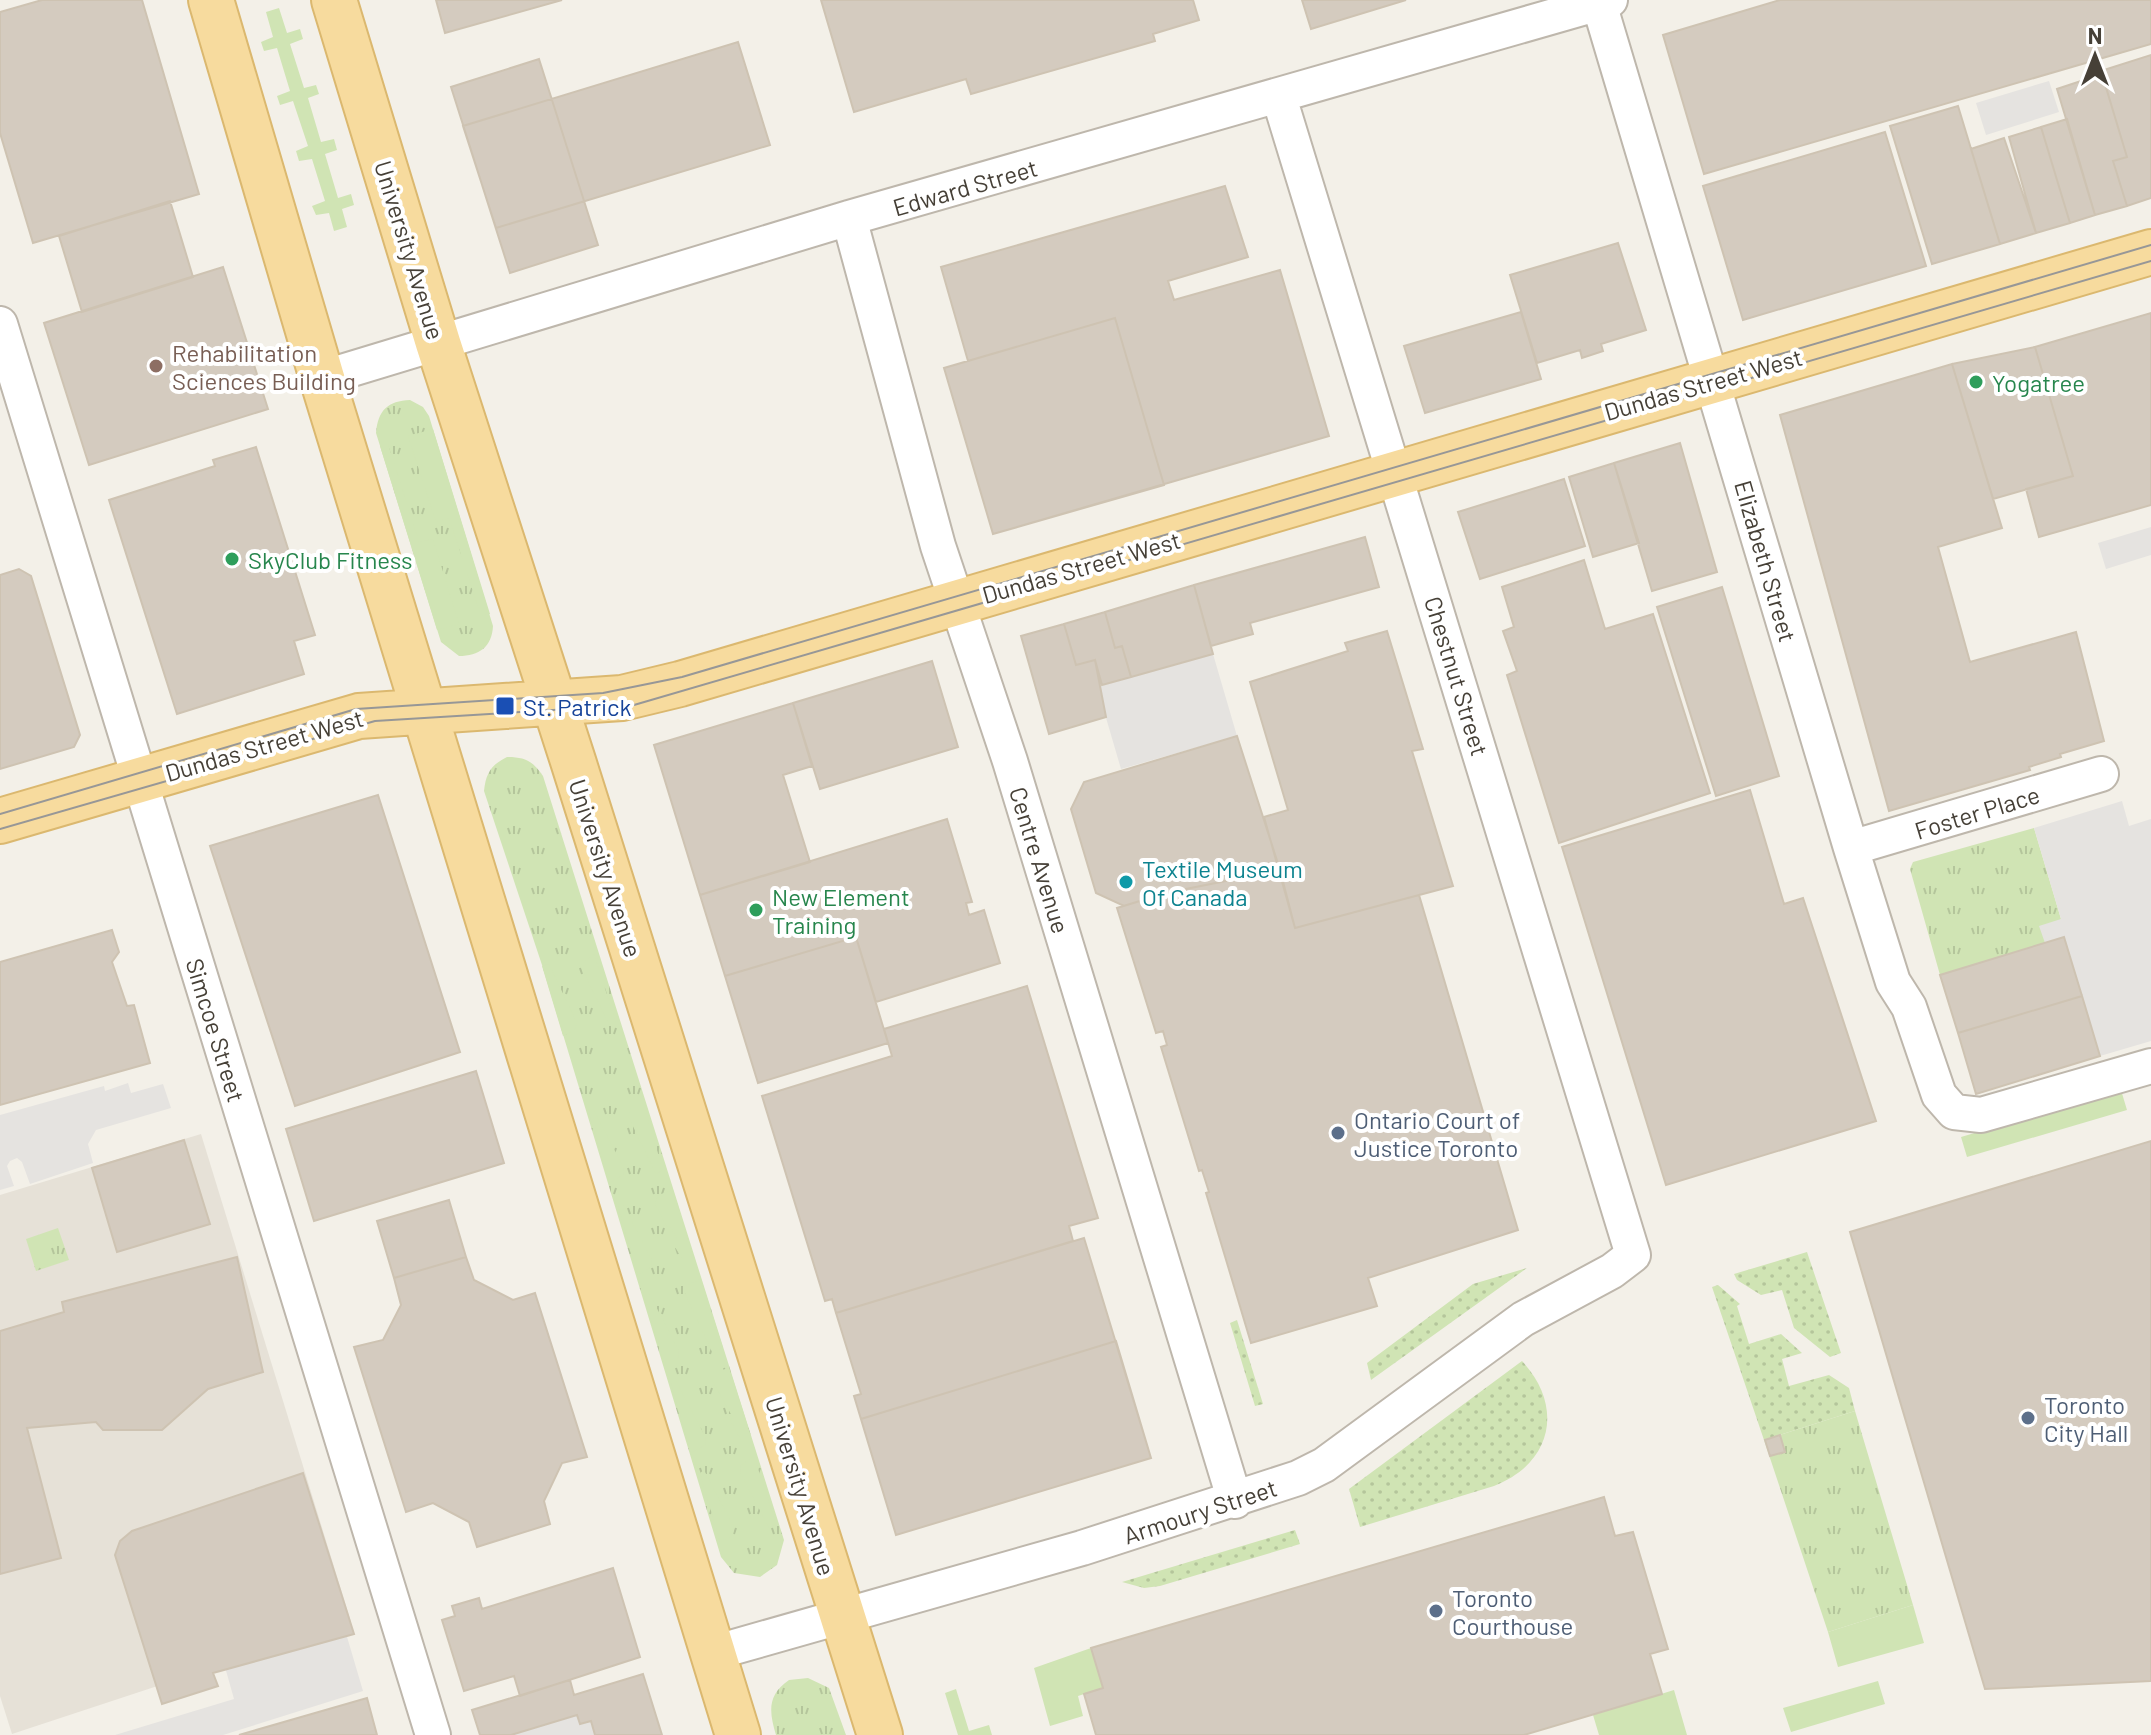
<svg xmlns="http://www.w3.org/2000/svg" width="2151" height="1735" font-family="Barlow,sans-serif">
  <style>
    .residential { fill: #e6e1d7 }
    .grass { fill: url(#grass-dots) }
    .park { fill: url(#park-tufts) }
    .garden { fill: #d0e4b4 }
    .parking { fill: #e5e3e0 }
    .building { fill: #d4cbbf; stroke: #cec3b2; stroke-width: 2 }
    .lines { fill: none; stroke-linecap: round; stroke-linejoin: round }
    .minor-casing { stroke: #beb7ac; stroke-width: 38 }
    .major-casing { stroke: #dbb86f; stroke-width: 48 }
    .minor { stroke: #fff; stroke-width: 34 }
    .major { stroke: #f7db9e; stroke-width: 44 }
    .tram { stroke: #979797; stroke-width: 2 }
    .education-dot { fill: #8d6e63; stroke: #fff; stroke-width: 3 }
    .leisure-dot { fill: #2e9e5b; stroke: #fff; stroke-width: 3 }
    .transit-dot { fill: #1a4fb4; stroke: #fff; stroke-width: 3 }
    .culture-dot { fill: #0f9aa8; stroke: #fff; stroke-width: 3 }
    .service-dot { fill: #5c6f8a; stroke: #fff; stroke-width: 3 }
    .labels { text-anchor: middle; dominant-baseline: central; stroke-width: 8; stroke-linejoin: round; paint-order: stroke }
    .street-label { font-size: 24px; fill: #464037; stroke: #fff }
    .education-label { font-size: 24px; fill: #785e54; stroke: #fff; text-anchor: start }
    .leisure-label { font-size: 24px; fill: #27864d; stroke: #fff; text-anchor: start }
    .transit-label { font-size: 24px; fill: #164399; stroke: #fff; text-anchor: start }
    .culture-label { font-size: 24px; fill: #0d838f; stroke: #fff; text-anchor: start }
    .service-label { font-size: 24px; fill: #4e5e75; stroke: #fff; text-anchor: start }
  </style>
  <defs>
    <pattern id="grass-dots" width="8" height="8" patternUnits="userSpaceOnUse" patternTransform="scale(2)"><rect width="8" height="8" fill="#d0e4b4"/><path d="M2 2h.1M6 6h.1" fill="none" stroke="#b4c59b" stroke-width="1.8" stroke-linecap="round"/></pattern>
    <pattern id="park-tufts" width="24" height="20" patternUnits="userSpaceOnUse" patternTransform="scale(2)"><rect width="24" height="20" fill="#d0e4b4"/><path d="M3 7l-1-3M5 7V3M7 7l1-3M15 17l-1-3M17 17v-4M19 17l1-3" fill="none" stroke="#b4c59b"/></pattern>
  </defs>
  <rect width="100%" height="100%" fill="#f3f0e8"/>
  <path class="residential" d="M201,1134L351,1622L12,1734L0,1696V1195Z"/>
  <path class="grass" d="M1807,1252L1841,1353L1830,1357L1794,1328L1782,1290L1761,1295L1737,1280L1734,1274Z
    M1527,1268L1371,1380L1367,1363L1473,1284Z
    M1718,1285L1740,1304L1737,1306L1749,1344L1781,1334L1802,1353L1782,1359L1789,1386L1829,1375L1849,1388L1855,1411L1764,1440L1712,1287Z
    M1237,1320L1263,1404L1255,1406L1230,1323Z
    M1522,1361C1564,1406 1553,1463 1494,1486L1360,1527L1349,1489Z
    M1295,1530L1300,1544L1160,1586L1144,1588L1122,1582Z"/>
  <path class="park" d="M410,400L423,407L429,416L493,626C492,647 479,656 459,656L441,642L376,433C378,410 388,401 410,400Z
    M507,757C525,757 533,761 543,776L784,1540L777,1565L760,1577L734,1573L721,1557L542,965L484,791C486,773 491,765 507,757Z
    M2034,828L2061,919L2045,943L1940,975L1910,869L1913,862Z
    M58,1228L69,1260L36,1271L26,1239Z
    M1855,1411L1913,1605L1828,1632L1764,1440Z
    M808,1678L829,1688L846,1735H776C769,1712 767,1695 789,1680Z"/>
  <path class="garden" d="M279,8L287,33L300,29L303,39L290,44L304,88L316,85L319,94L308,98L321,142L334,139L337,150L325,154L338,198L351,194L354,205L342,209L347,227L334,231L329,213L316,215L312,206L325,201L312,159L299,161L296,151L308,146L293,101L280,105L277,96L290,91L277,48L264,51L261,42L273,37L266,12Z
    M433,429L490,614L481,616L449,518L436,522L408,436Z
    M388,444L419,542L433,539L459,624L437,630L380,446Z
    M594,954L616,1023L610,1026L580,965Z
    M549,964L577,1023L574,1031L563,1036L542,966Z
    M2121,1090L2127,1110L1967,1157L1961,1137Z
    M642,1100L663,1170L656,1174L628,1116L632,1105Z
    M594,1111L624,1168L623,1175L609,1183L589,1113Z
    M673,1190L694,1258L684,1262L672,1242L677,1239L670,1226L667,1227L655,1204L658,1195Z
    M623,1204L652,1260L651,1267L638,1275L618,1206Z
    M701,1279L723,1348L712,1352L684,1291L687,1285Z
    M649,1293L679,1351L678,1358L664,1365L644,1296Z
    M729,1367L751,1436L741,1440L730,1420L733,1418L712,1380L713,1375Z
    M676,1381L706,1438L705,1445L691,1453L671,1383Z
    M754,1456L776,1524L769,1528L740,1472L741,1465Z
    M704,1470L734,1528L733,1535L720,1542L700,1473Z
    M1913,1605L1924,1643L1838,1667L1828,1632Z
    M1091,1648L1103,1688L1078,1696L1083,1716L1050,1726L1034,1668Z
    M1878,1681L1885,1704L1791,1732L1783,1708Z
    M956,1689L969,1731L989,1725L992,1735H958L945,1693Z
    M1674,1690L1687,1735H1599L1593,1715Z"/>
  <path class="parking" d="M2049,81L2059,112L1986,135L1976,103Z
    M2151,527V555L2106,569L2098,543Z
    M1213,654L1237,736L1121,769L1097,687Z
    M2122,801L2129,826L2151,819V1041L2100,1056L2064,938L2045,943L2039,926L2061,919L2034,828Z
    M128,1083L131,1093L163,1084L171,1108L96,1130L88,1144L93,1163L30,1184L22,1162L17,1158L10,1161L7,1166L14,1186L0,1190V1115L104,1086L105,1091Z
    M345,1630L363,1691L223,1735H115L234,1699L225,1667Z
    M577,1715L591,1721L595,1735H512Z"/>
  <path class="building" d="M42,0H142L199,194L33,243L0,133V12Z
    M436,0H562L445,33Z
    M821,0H1193L1199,20L1153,34L1155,41L971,94L966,79L854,112Z
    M1302,0H1406L1311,29Z
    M1780,0H2151V44L1704,174L1663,35Z
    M738,42L770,145L496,228L463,126Z
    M2151,55V198L2127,206L2113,161L2127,157L2101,71Z
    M539,59L598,245L510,273L451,87Z
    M2102,74L2127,157L2113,161L2127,206L2095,215L2057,89Z
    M1958,106L2000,244L1932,264L1890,126Z
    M2067,119L2095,215L2070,223L2041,127Z
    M2041,127L2070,223L2036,233L2009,137Z
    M1885,132L1926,266L1743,320L1703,186Z
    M2004,138L2036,233L2000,244L1971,149Z
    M1225,186L1248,257L1168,281L1174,300L1280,270L1329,436L993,534L944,368L968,361L941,267Z
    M170,201L193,277L82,312L59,236Z
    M1618,243L1646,330L1601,344L1603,351L1582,358L1580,350L1537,363L1510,275Z
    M223,267L268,409L89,465L44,323Z
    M1521,312L1541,379L1425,413L1404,346Z
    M2151,313V505L2039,537L2026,489L2073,476L2035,347Z
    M1115,318L1164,485L993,534L944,368Z
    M2035,347L2073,476L1993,499L1952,364Z
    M1952,364L2002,528L1938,547L1970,662L2076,632L2104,741L2060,754L2061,757L2029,767L2030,770L1889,811L1780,415Z
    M1680,443L1717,572L1652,591L1614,463Z
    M256,447L315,635L294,641L304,674L177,714L109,500L215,466L213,460Z
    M1614,463L1639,543L1593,557L1569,477Z
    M1564,479L1585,546L1480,579L1458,512Z
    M1365,537L1379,587L1250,623L1253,634L1211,646L1194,585Z
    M1584,560L1605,629L1653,614L1710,793L1559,843L1507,675L1517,671L1503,631L1514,627L1502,587Z
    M19,569L31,576L80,735L74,747L0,769V575Z
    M1194,585L1213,654L1131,677L1122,646L1115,648L1105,612Z
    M1722,587L1779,776L1716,796L1657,607Z
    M1105,612L1115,648L1122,646L1131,677L1102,685L1095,660L1076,665L1064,624Z
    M1064,624L1076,665L1095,660L1106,717L1049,734L1021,636Z
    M1387,631L1423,749L1412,751L1453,886L1295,928L1264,817L1288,810L1250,682L1348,651L1345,643Z
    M932,661L958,747L820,789L793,703Z
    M793,703L812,766L783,775L810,862L700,895L654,745Z
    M1237,736L1280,870L1166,893L1124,906L1096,893L1071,809L1084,782Z
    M1750,790L1784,904L1803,898L1876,1121L1666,1185L1562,847Z
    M378,795L460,1052L295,1106L210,846Z
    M947,819L972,902L966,903L969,915L984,910L1000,963L876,1002L856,937L725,976L700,895Z
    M1280,870L1295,928L1419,895L1518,1230L1368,1278L1377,1306L1251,1343L1206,1193L1209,1192L1202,1170L1199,1171L1161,1047L1167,1045L1163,1031L1156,1033L1117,908L1166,893Z
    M112,930L119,952L112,962L127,1006L134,1005L150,1063L0,1105V962Z
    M856,937L888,1043L758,1083L725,976Z
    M2064,937L2082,996L1958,1033L1940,975Z
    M1027,986L1098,1218L1069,1226L1073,1241L836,1313L832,1299L825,1301L762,1096L892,1056L884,1029Z
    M2082,996L2100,1056L1976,1094L1958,1033Z
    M476,1071L504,1163L314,1221L286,1129Z
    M184,1140L210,1224L117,1252L92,1168Z
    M2151,1141V1681L1985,1689L1850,1232Z
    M449,1200L466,1257L394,1278L377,1221Z
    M1084,1238L1151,1458L896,1535L854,1396L861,1394L836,1313Z
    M237,1257L263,1372L208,1389L162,1430H103L96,1422L27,1428L61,1558L0,1574V1331L64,1312L62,1302Z
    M466,1257L474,1280L513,1300L535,1293L587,1457L562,1463L544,1501L550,1524L477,1547L469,1522L433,1503L406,1512L354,1347L383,1340L401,1305L394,1278Z
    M1116,1341L1151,1458L896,1535L861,1419Z
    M1780,1435L1785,1452L1770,1456L1765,1440Z
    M303,1473L354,1634L213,1673L218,1686L162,1704L115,1555L120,1541L132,1531Z
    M1604,1497L1615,1536L1633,1532L1668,1649L1650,1654L1662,1694L1524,1735H1096L1084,1694L1103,1688L1091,1648Z
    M613,1568L640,1657L520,1696L514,1676L464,1691L442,1620L455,1616L452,1606L479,1598L482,1609Z
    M643,1674L662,1735H595L591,1721L580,1724L577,1715L511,1735H480L472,1710L570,1680L574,1695Z
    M367,1698L377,1735H239Z"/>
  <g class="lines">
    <g class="minor-casing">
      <path id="minor" d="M1598,0L1851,848L1893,982L1909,1007L1939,1095L1954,1112L1981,1115L2151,1066
        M849,218L938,546L1010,761L1235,1501
        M0,324L433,1735
        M322,378L849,218L1610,0
        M1851,848L2101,774
        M713,1653L1082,1548L1298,1478L1324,1465L1523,1319L1612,1271L1633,1255L1279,97"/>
    </g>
    <g class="major-casing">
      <path id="major" d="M211,0L322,378L738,1735
        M334,0L438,343L574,764L880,1735
        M0,821L359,716L622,698L680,684L2151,252"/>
    </g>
    <use href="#minor" class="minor"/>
    <use href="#major" class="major"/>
    <path class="tram" d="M0,814L356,709L603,693L682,677L2151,245
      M0,829L375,721L634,705L2151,261"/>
  </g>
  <circle class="education-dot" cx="156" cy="366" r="8"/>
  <g class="leisure-dot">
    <circle cx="1976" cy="382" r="8"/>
    <circle cx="232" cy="559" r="8"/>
    <circle cx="756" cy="910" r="8"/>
  </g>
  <rect class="transit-dot" x="495" y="696" width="20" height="20" rx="4"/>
  <circle class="culture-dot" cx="1126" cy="882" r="8"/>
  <g class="service-dot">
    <circle cx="1338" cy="1133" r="8"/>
    <circle cx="2028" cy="1418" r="8"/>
    <circle cx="1436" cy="1611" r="8"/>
  </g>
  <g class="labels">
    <g class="street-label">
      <text transform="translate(965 187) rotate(-16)">Edward Street</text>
      <text transform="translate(410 250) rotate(73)">University Avenue</text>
      <text transform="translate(1703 384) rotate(-16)">Dundas Street West</text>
      <text transform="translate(1766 561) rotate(74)">Elizabeth Street</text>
      <text transform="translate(1081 567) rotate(-16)">Dundas Street West</text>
      <text transform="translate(1457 676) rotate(73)">Chestnut Street</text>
      <text transform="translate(264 745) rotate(-16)">Dundas Street West</text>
      <text transform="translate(1977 812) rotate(-17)">Foster Place</text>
      <text transform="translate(1040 860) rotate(73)">Centre Avenue</text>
      <text transform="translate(606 868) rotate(72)">University Avenue</text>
      <text transform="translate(216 1030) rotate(73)">Simcoe Street</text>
      <text transform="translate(801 1486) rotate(73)">University Avenue</text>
      <text transform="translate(1200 1511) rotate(-18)">Armoury Street</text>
    </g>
    <g class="education-label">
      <text x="172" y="352">Rehabilitation<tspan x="172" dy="28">Sciences Building</tspan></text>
    </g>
    <g class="leisure-label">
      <text x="1992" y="382">Yogatree</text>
      <text x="248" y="559">SkyClub Fitness</text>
      <text x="772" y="896">New Element<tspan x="772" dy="28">Training</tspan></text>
    </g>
    <g class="transit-label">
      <text x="523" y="706">St. Patrick</text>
    </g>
    <g class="culture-label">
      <text x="1142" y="868">Textile Museum<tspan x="1142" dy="28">Of Canada</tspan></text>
    </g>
    <g class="service-label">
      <text x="1354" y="1119">Ontario Court of<tspan x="1354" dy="28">Justice Toronto</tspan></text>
      <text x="2044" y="1404">Toronto<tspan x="2044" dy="28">City Hall</tspan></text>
      <text x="1452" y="1597">Toronto<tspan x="1452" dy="28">Courthouse</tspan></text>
    </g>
  </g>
  <g transform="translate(2095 56)" stroke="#ffffff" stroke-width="6" paint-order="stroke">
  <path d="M0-6L14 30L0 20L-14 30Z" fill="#464037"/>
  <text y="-12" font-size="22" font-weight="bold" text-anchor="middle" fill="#464037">N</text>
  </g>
</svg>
